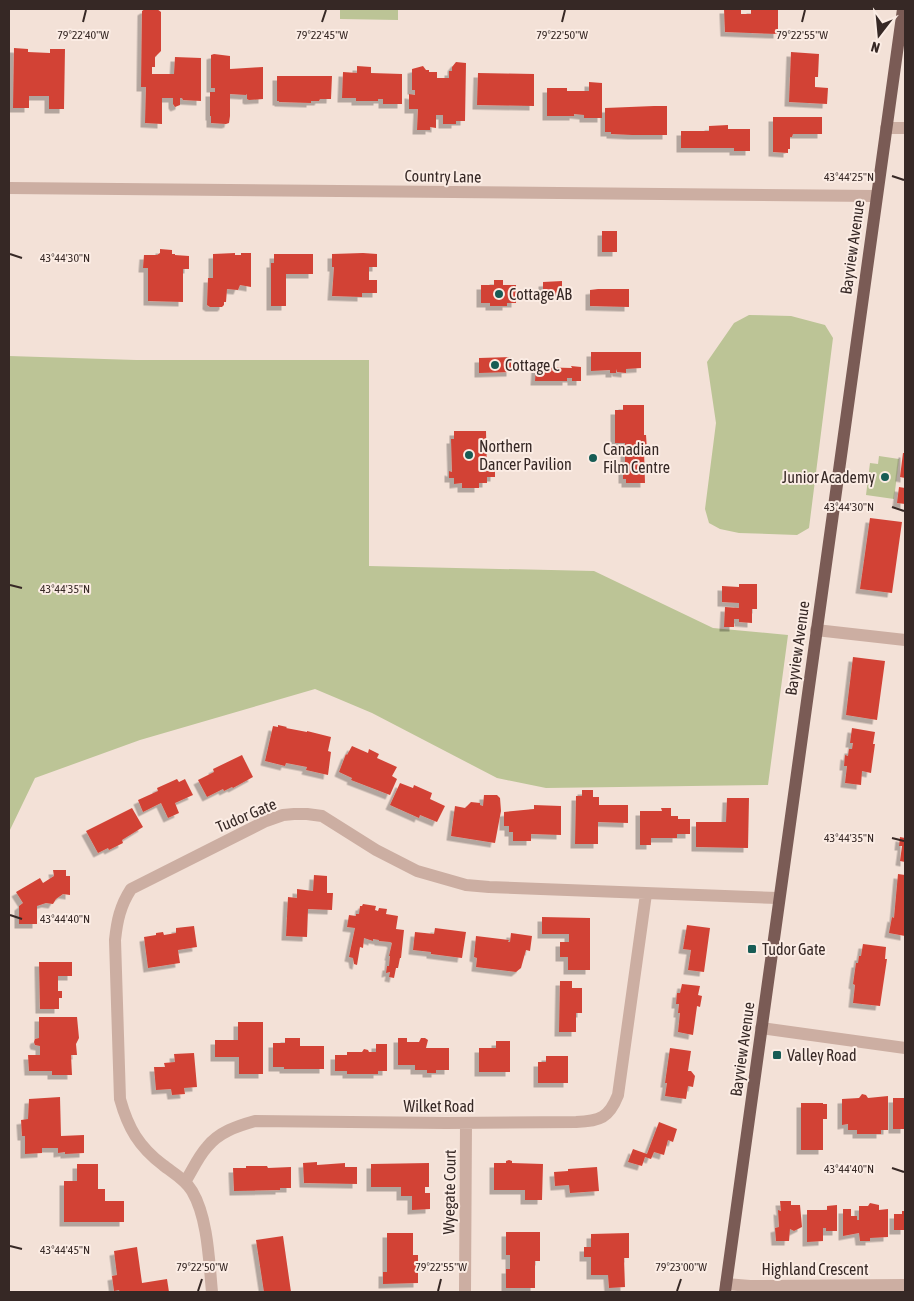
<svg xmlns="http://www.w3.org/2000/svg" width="914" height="1301" font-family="'Asap Condensed',sans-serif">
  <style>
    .green { fill: #bcc496 }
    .building { fill: #d24336; filter: url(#shadow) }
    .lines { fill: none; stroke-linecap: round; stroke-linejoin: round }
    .minor { stroke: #ccaea2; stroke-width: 12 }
    .major { stroke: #7a5b55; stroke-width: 12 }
    .ticks { fill: none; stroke: #362825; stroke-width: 2 }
    .poi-dot { fill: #175c55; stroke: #fbece4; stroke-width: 2 }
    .labels { text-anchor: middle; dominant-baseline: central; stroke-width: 4; stroke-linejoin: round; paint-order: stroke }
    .street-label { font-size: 16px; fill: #362825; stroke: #fbece4 }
    .poi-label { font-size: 16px; fill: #362825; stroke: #fbece4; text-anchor: start }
    .ticks-label { font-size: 12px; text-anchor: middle; fill: #362825; stroke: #fbece4; stroke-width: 4; stroke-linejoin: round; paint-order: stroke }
  </style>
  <defs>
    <filter id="shadow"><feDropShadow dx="-4.5" dy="4.5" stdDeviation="0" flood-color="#0004"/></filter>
  </defs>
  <rect width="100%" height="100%" fill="#f3e1d7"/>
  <path class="green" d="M340,9H398V20L340,19Z
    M749,315L791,316L825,325L833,338L809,528L797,535L739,533L720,529L709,523L705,509L716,423L707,362L734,323Z
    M9,356L136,360H369V566L594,571L713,628L788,635L768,785L546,788L497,778L372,713L315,689L140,740L35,778L9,832Z
    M879,456L899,459L894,499L866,495L870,463L878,464Z"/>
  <path class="building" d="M145,9H157L161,12V51L155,57V67H152V74H174L175,57L201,58V101L183,100L182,98H180V105L175,107L173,104V98H162V124L145,123L146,87H141L142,11Z
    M724,9H741V14H751V9H778V34L725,32Z
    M14,48L28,49V52L50,53V49H65L64,109H49V96H29V108H13Z
    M791,52L819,54L818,77H815V87L828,88L827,104L789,102Z
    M214,54L230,56V69L263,67V99L249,100L247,99V94L246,95L230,94V116L229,123L226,124L211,123V116H210V92H215V88H211V55Z
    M456,62L466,63L465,121H456V124H443V115H436V128L430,127V130H417L418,109H409V94L415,95V90H412V69L423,66L426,70H429V72H437V78H449V71H452V67Z
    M357,66L371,67V73L402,74V104H383V99H378V101H356V98H342L343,72L357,73Z
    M478,73L534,74V106L477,105Z
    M277,76H332L331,99H320L319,101H311V103L279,102V101H277Z
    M589,82L602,83V118H584V115L574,114V116H547V88H567V91H589Z
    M654,106H667V135H632L611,134V132H605V108Z
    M773,117H822V134H793L792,137H790V149H788V153L773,152Z
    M728,125V129H750V151H734V148H681V131H709V126Z
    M602,231H617V252H602Z
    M160,249L172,250V254H175V255L189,256V269H183V302L148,301V268H143L144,255H157L160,253Z
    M235,253V255H241V253H251V287L240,285L238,290L227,289L226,302H224V305L222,307H210L207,305L208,278H213V254Z
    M363,253L377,254V267H369V280H377V293H362V297L332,296L334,267H332V254Z
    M274,254H313V274H286V306H271V263H274Z
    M494,280H503V285H516V303H507V306H490V303H481V285H494Z
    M562,281V296H543V282Z
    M598,289H629V307L590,306V290Z
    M591,352H641V368L626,369V373L617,372L616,369V373H610V370L591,371Z
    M511,357V372L479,373V358Z
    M571,366L581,367V381H572V378H567V381H535L536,367L572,368Z
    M623,405H644V435H646L647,450H644L645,483H626V479H623V468H625V443H615V410H623Z
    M454,431H486L487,471H495V477H487V483H479V488H462V483L454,484V478H449V471L452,472L451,439H454Z
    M903,453H905V478L900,477Z
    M899,487L905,488V504L897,503Z
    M870,518L902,522L892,593L860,589Z
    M739,584H757V609H752V623L739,622V619H734V627H724L725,607L739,608V603L722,602V586L739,587Z
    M853,657L885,661L877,720L846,715Z
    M278,725L287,727L286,728L307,732V731L331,737L328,751L331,752L328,775L306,770L307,767L286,763L285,766L265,761L273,726L278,727Z
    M852,728L875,732L873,744H875L871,773L862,771L861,785L845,783L847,766H844L845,755L848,756L849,749H852L853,743H850Z
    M352,746L368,753L369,749L379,754L377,758L397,767L392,776L397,779L390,795L351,780L352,778L339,772L346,754L347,755Z
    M242,755L253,777L233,788L232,787L224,791L223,789L207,797L198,780L214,772L213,769Z
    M177,779L179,782L185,779L193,795L175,803L179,813L168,818L161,803L143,812L138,800L158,791L157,788Z
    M400,783L413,788L414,785L432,793L430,799L445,806L437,822L420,815L419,818L390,805Z
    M582,790H593V797H599V805H628V823L598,822V844H575L576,796H582Z
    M484,795H497L500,798L501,811L495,843L451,836L455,806L465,808L471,802L480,803V805L483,806Z
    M727,798H749L748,848L696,847V822H726Z
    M534,805L561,806V835L531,834V841H513V832H509V826H504V812L534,809Z
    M132,808L143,827L122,840L123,843L109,850L108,848L98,853L86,831Z
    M661,808H671V816H678V819H690V834H677V838H651V845H640V811H662Z
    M900,837L905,838V862L900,861L902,846H899Z
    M53,870H66V876H70V895L63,894L56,899L53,904L46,903L37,906V924H19V906L23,903L16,892L40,878L43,883L54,876Z
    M898,874L905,875V936L889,933L892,917L894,918Z
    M314,875L327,876V893H333L332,910L308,909L307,937L286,936L288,897L297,898V889L313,891Z
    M363,904L376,906L375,910L378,911L379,908L387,909L386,914L398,916L396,929L404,930L401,958H400L398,968H396L394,978L389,977L390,972L386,973L387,966H389L390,956H389L392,943L390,942L379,941V940L373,939V941L364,938L363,948L360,947L357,965L354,964L353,958L349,957L355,928L347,927L349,915L356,916V914H359L360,906H362Z
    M542,917L590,918V970H568V957H560V942H569V934H542Z
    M687,925L710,928L704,972L688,970L691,950L683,949Z
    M194,926L197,947L178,950L180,963L148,968L144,937L156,935V933L163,932L164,935L176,933V928Z
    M435,928L466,932L462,958L431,954V952L413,950L415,932L434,934Z
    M511,933L532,936L530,951L526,950L521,968L516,972L476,967L477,958L474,957L476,936L509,940L508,942H510Z
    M863,944L886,947L885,959H887L880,1006L853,1003L855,985L853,984L856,963H858L859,956H861Z
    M39,962H72V976H58V991H62V998H59V1009H40Z
    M560,981H572V988H582V1013H576V1032H559Z
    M682,984L700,986L698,995L702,996L700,1007L697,1006L693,1035L678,1032L680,1013H678L679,1004H676L677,993H680Z
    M39,1017H77L79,1038L76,1044L77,1055H71L72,1075H52V1071H29L28,1055H40V1046L35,1045L34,1042L35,1039L39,1038Z
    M238,1022H263V1074H239V1057H215V1040H238Z
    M285,1038H300V1046H324V1069H284V1067H273V1043H285Z
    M398,1038H407V1042H419L421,1038H425L428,1040L426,1048H449V1070H436V1073H427V1070H415V1065H398Z
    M496,1041H510V1072H479V1048H496Z
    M376,1044H387V1071H378V1074H347V1071H335V1055H347V1052H362L364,1049L368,1050L369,1052H376Z
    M670,1048L691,1051L688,1071H691L695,1076L693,1087L688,1086L686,1099L665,1096L667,1083H665Z
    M194,1053L197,1087L184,1088L185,1094L172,1095L171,1089L156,1090L154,1067H165L164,1063L175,1062L174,1054Z
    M546,1056H568V1083H538V1062H546Z
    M862,1094L866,1095L868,1098L888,1096V1130H881V1134H857V1130H848V1124L842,1125V1099L859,1098Z
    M60,1097L61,1136L84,1135V1153L65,1154V1152L58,1153V1148H42V1153L25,1154V1136H22L21,1120L28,1119L29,1099Z
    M893,1098H905V1129H893Z
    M801,1103H823V1104H827V1119H823V1150H801Z
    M659,1122L677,1129L673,1142L668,1140L664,1155L654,1152L651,1159L645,1157L642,1166L628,1162L633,1149L647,1154Z
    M509,1160L512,1161V1163L543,1164L542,1200H525V1190H494V1163H506V1161Z
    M317,1162V1165L345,1163V1167H357V1184L304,1183L303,1163Z
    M429,1163V1187H425V1193H430V1209L412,1210V1196H401V1187H371V1164Z
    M77,1164H98V1189H105V1201H124V1222H64V1181H77Z
    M246,1166H267L268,1168L291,1167V1188H280V1190L234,1191L233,1168H246Z
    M597,1167L599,1191L570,1193L569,1185L555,1186L554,1172L568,1171V1169Z
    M780,1201H791V1205H800L802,1227L794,1231L790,1229L789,1241H776L775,1228L779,1227L778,1210L781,1211Z
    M870,1203L879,1205V1210L888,1209V1237L870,1238V1241H860L859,1233L843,1236V1209H851V1216H857V1220H859V1206H868Z
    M837,1205V1231H826V1228H823V1241L807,1242V1210H827V1206Z
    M902,1211H905V1230H894V1214H902Z
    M506,1232H540V1261H535V1288H506V1269H510V1255H506Z
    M387,1233H413V1255H418V1283L383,1284V1272H387Z
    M629,1233V1258H624L625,1287L609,1288L608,1275H591V1257H584V1247H591V1234Z
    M283,1236L291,1292H264L256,1240Z
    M137,1247L142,1283L167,1279L169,1292H120L119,1290L114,1291L112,1276L117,1275L114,1251Z"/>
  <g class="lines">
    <path class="minor" d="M886,128H905
      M9,188L876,196
      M816,630L905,640
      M761,1028L905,1048
      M185,1182C192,1171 198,1157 207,1147C219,1132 237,1126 255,1121L446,1123L576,1122C600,1121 609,1118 618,1095L646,894
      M726,1284L750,1286L905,1285
      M212,1292C209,1261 208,1218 192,1191C185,1179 173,1173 163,1165C139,1147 128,1128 120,1099L115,940C117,921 120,906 131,889L266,821L283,815L294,814H307L322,816L376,850L417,871L466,885L489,887L778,898
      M465,1292L466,1123"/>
    <path class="major" d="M725,1292L903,9"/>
  </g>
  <path class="ticks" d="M83,22L86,10M322,22L326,10M562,22L565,10M802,22L805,10M892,176L904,180M10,254L22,258M892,507L904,511M10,585L22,588M892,838L904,841M10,915L22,919M892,1168L904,1172M10,1246L22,1249M198,1291L202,1279M438,1291L441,1279M677,1291L681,1279"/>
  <g class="poi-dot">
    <circle cx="499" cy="294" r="5"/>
    <circle cx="495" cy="365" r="5"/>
    <circle cx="469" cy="455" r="5"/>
    <circle cx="593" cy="458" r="5"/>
    <circle cx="885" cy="477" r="5"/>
    <rect x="747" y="944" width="10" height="10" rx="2.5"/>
    <rect x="772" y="1050" width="10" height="10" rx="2.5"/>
  </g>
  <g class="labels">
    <g class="street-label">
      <text transform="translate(443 176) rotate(1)">Country Lane</text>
      <text transform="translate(852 247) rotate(-82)">Bayview Avenue</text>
      <text transform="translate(797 648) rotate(-82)">Bayview Avenue</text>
      <text transform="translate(246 815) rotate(-23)">Tudor Gate</text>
      <text transform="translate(742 1049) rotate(-82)">Bayview Avenue</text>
      <text x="439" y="1106">Wilket Road</text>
      <text transform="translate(449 1192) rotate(-89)">Wyegate Court</text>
      <text x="815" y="1269">Highland Crescent</text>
    </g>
    <g class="poi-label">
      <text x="509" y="294">Cottage AB</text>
      <text x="505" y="365">Cottage C</text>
      <text x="479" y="446">Northern<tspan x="479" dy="18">Dancer Pavilion</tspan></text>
      <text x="603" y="449">Canadian<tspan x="603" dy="18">Film Centre</tspan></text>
      <text x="875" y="477" text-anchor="end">Junior Academy</text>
      <text x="762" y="949">Tudor Gate</text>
      <text x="787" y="1055">Valley Road</text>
    </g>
  </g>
  <g class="ticks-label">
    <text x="83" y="39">79°22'40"W</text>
    <text x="322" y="39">79°22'45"W</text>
    <text x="562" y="39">79°22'50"W</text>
    <text x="802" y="39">79°22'55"W</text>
    <text x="849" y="181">43°44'25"N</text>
    <text x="65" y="262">43°44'30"N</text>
    <text x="849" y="511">43°44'30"N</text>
    <text x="65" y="593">43°44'35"N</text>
    <text x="849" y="842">43°44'35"N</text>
    <text x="65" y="923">43°44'40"N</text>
    <text x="849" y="1173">43°44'40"N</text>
    <text x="65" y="1254">43°44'45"N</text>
    <text x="202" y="1271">79°22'50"W</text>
    <text x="441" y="1271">79°22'55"W</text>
    <text x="681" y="1271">79°23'00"W</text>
  </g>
  <rect width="914" height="1301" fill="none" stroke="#362825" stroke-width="20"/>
  <g transform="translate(879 35) rotate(196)" stroke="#fbece4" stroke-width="4" paint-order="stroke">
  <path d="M0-4L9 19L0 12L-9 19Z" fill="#362825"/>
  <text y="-8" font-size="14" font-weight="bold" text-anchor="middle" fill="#362825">N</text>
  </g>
</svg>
